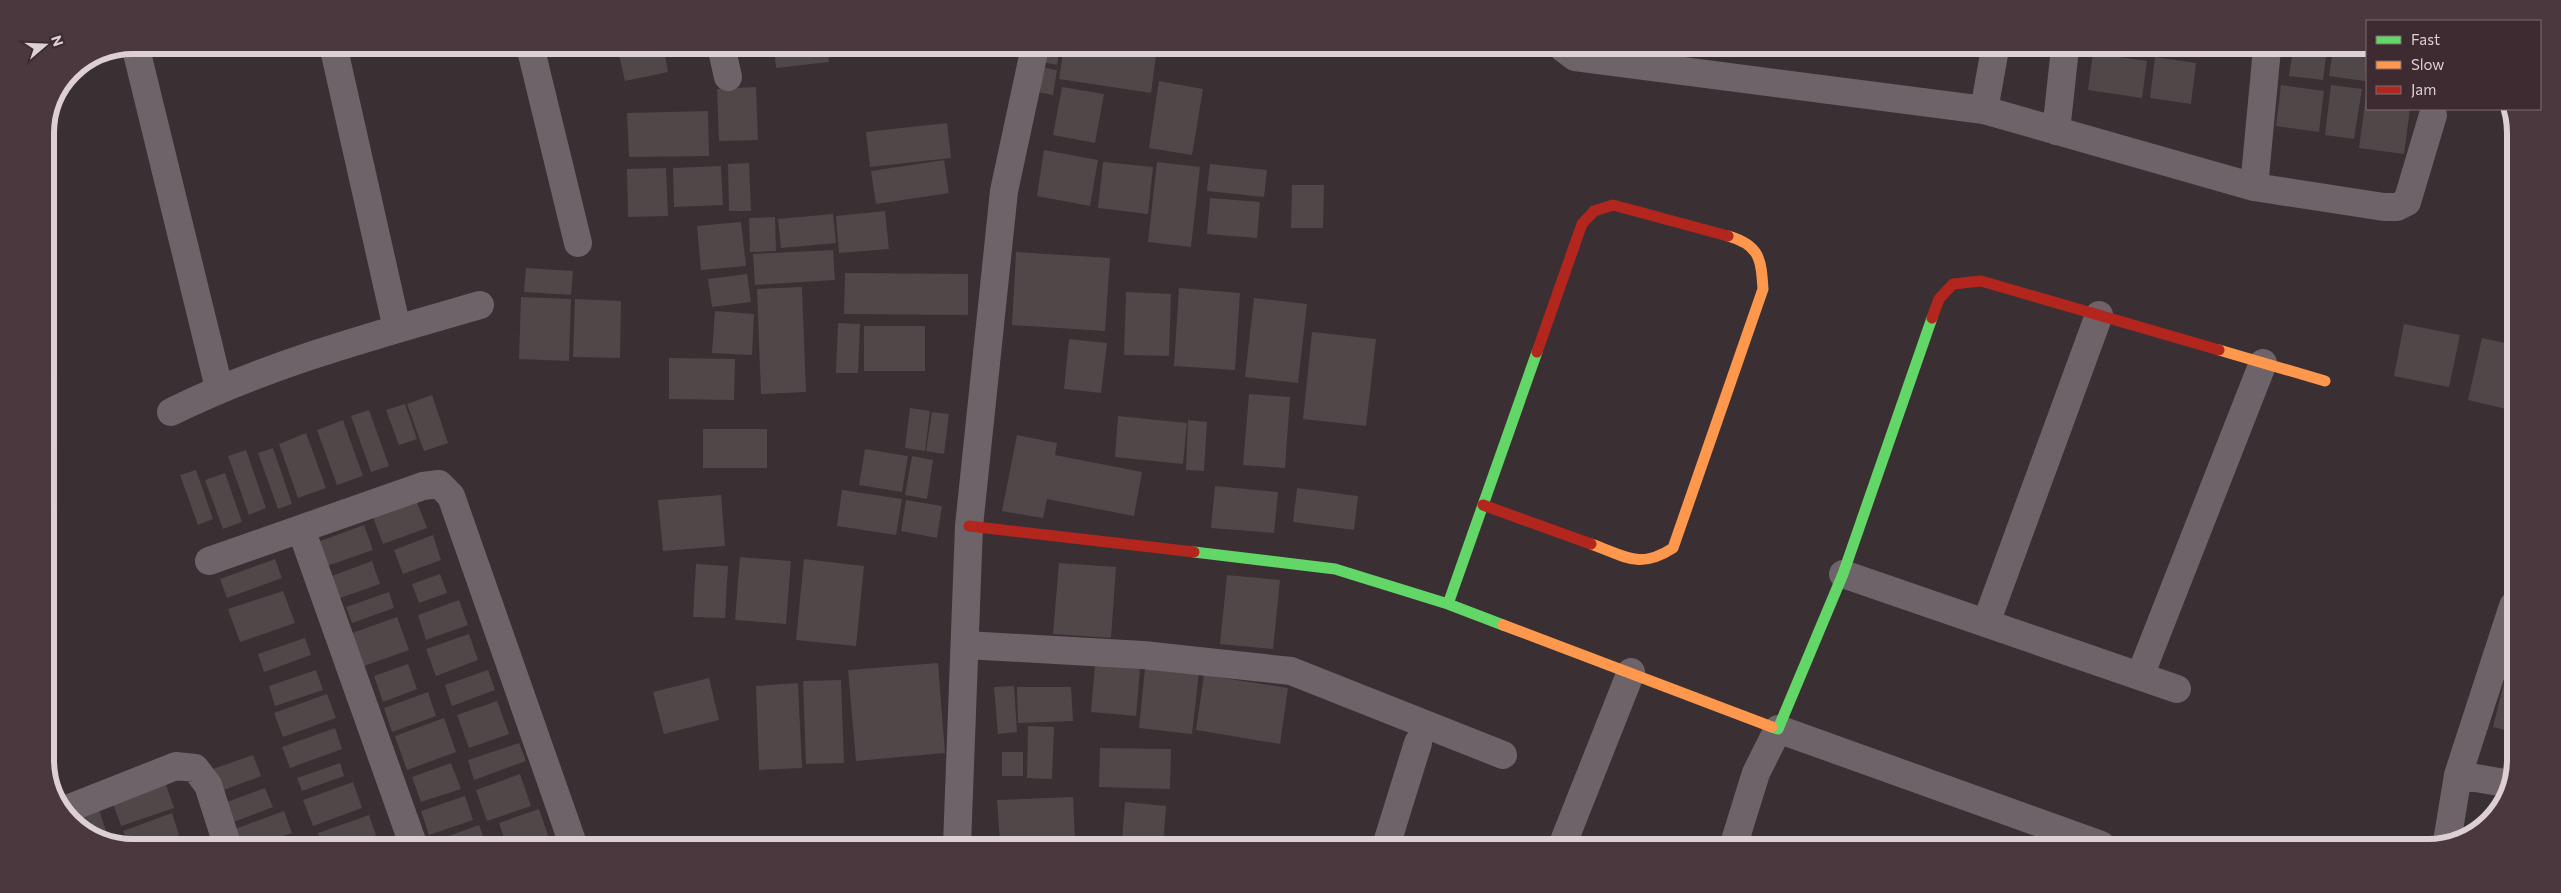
<svg xmlns="http://www.w3.org/2000/svg" width="2561" height="893" font-family="Commissioner,sans-serif">
  <style>
    .building { fill: #504748 }
    .lines { fill: none; stroke-linecap: round; stroke-linejoin: round }
    .street { stroke: #6f636a; stroke-width: 28 }
    .fast { stroke: #63d668; stroke-width: 11 }
    .slow { stroke: #ff974d; stroke-width: 11 }
    .jam { stroke: #b3261e; stroke-width: 11 }
    .rim { fill: none; stroke: #dcd0d4; stroke-width: 6 }
  </style>
  <rect width="100%" height="100%" fill="#3a2f33"/>
  <path class="building" d="M611,46H627V47L612,50Z
    M663,46L668,72L625,81L619,55Z
    M774,46H827L829,62L776,68Z
    M890,46L992,47V49L890,56Z
    M1040,47H1060L1057,65L1038,61Z
    M1064,47H1106L1156,55L1151,93L1059,79Z
    M2166,49H2193V54Z
    M2293,49H2327L2323,80L2289,76Z
    M2333,49H2367L2365,81L2329,76Z
    M2093,53L2147,61L2142,98L2088,90Z
    M2155,57L2196,63L2191,104L2150,98Z
    M1036,66L1057,70L1053,95L1032,91Z
    M1159,81L1203,89L1192,155L1149,148Z
    M2281,85L2324,91L2319,132L2276,126Z
    M2331,85L2362,89L2354,139L2325,135Z
    M756,87L758,140L719,141L717,89Z
    M1062,87L1104,94L1095,143L1053,135Z
    M2366,97L2367,109H2410L2404,154L2359,148Z
    M708,111L709,156L629,157L627,113Z
    M947,123L951,158L870,167L866,132Z
    M1044,150L1098,160L1090,206L1037,196Z
    M944,160L949,193L876,204L871,171Z
    M1103,162L1153,167L1148,214L1098,208Z
    M1157,162L1200,167L1191,247L1148,242Z
    M749,163L751,211H729L728,164Z
    M1210,164L1267,170L1264,197L1207,191Z
    M721,166L723,205L674,207L673,168Z
    M666,168L668,216L628,217L627,169Z
    M1292,185H1324L1323,228H1291Z
    M1210,198L1260,202L1257,238L1207,234Z
    M885,211L889,249L839,253L836,216Z
    M833,214L836,243L781,248L778,219Z
    M775,217L776,251L750,252L749,218Z
    M741,222L746,266L701,270L697,226Z
    M833,250L835,280L755,285L753,254Z
    M1016,252L1110,258L1105,331L1012,325Z
    M526,268L573,271L571,295L524,292Z
    M845,273L968,274V315L844,314Z
    M747,274L751,302L712,307L708,279Z
    M802,287L806,392L761,394L757,289Z
    M1179,288L1240,293L1235,370L1174,366Z
    M1126,292L1171,294L1169,356L1124,355Z
    M521,297L571,299L569,361L519,359Z
    M1254,298L1307,304L1298,383L1245,377Z
    M575,299L621,301L620,358L573,357Z
    M715,311L754,314L752,355L712,353Z
    M838,323L860,324L858,373H836Z
    M2404,324L2460,335L2449,387L2394,376Z
    M864,326H925V371H864Z
    M1312,332L1376,339L1366,426L1303,419Z
    M2482,338L2514,345V389L2510,410L2468,400Z
    M1069,339L1107,343L1101,393L1064,389Z
    M669,358L735,359L734,400L669,399Z
    M1249,394L1290,397L1285,468L1243,465Z
    M432,395L448,443L424,451L407,404Z
    M405,404L417,439L399,445L386,410Z
    M910,408L930,411L925,451L905,448Z
    M369,410L389,466L371,472L351,416Z
    M932,412L949,414L944,454L926,451Z
    M1118,416L1187,423L1183,464L1115,457Z
    M343,420L363,476L337,485L317,430Z
    M1188,420L1207,422L1204,471L1186,470Z
    M703,429H767V468H703Z
    M306,433L326,488L298,498L279,444Z
    M1017,435L1057,443L1055,455L1142,472L1134,516L1047,499L1043,518L1002,511Z
    M273,448L292,504L278,509L258,453Z
    M865,449L908,456L902,492L859,485Z
    M246,450L266,508L249,515L228,456Z
    M912,456L933,460L927,499L905,495Z
    M196,470L213,519L198,525L180,475Z
    M225,473L242,522L223,529L205,480Z
    M1215,486L1278,492L1274,533L1211,528Z
    M1297,488L1358,496L1354,530L1293,522Z
    M842,490L902,499L896,535L837,526Z
    M721,495L725,546L663,551L658,500Z
    M906,500L942,506L937,538L901,531Z
    M417,502L427,528L383,544L373,517Z
    M364,525L373,550L324,567L315,543Z
    M433,535L441,560L403,574L394,550Z
    M740,557L791,561L786,624L735,620Z
    M275,559L282,578L227,598L220,579Z
    M804,559L864,566L856,646L796,640Z
    M372,561L380,584L337,599L329,577Z
    M1059,563L1116,567L1111,638L1053,634Z
    M696,564L728,566L725,618L693,617Z
    M440,574L447,593L419,603L412,584Z
    M1227,575L1280,580L1273,649L1220,644Z
    M283,591L295,623L240,642L228,609Z
    M389,592L394,608L352,623L346,607Z
    M459,600L468,625L426,640L418,615Z
    M397,617L409,650L364,666L352,633Z
    M469,634L478,660L436,676L426,649Z
    M305,638L311,655L264,672L258,654Z
    M1096,654L1141,658L1136,716L1091,712Z
    M1146,658L1200,663L1192,734L1139,728Z
    M2509,662L2512,663V732L2493,727Z
    M938,663L945,753L856,761L848,670Z
    M408,664L417,689L383,702L374,676Z
    M316,670L323,690L275,706L269,686Z
    M488,670L495,690L452,706L445,685Z
    M1204,675L1288,688L1280,744L1196,730Z
    M709,678L719,720L664,734L653,692Z
    M841,680L844,763L806,764L803,681Z
    M798,683L802,768L759,770L756,686Z
    M1014,686L1017,732L998,734L994,687Z
    M1017,687H1071L1073,721L1018,723Z
    M428,692L436,716L392,732L384,708Z
    M327,694L336,718L283,737L274,713Z
    M497,701L509,734L469,748L457,715Z
    M444,718L456,752L407,770L395,736Z
    M1028,726L1054,727L1052,779L1027,778Z
    M335,728L342,749L290,768L282,747Z
    M519,743L526,761L474,780L468,760Z
    M1100,748L1171,749L1170,789L1099,787Z
    M1002,752H1023V776H1002Z
    M253,755L261,776L221,791L213,769Z
    M340,763L344,776L302,791L297,778Z
    M451,763L461,789L421,802L412,777Z
    M520,774L531,806L487,821L476,790Z
    M164,779L174,808L121,826L111,798Z
    M353,782L362,808L313,826L303,800Z
    M265,788L273,807L231,823L224,803Z
    M465,796L473,820L429,835L421,811Z
    M1073,797L1075,839L1000,842L997,800Z
    M1125,802L1166,806L1163,845L1122,841Z
    M97,804L106,831L93,835L64,815Z
    M539,809L551,844L555,842L556,844H506L499,823Z
    M284,811L292,833L260,844H236L232,830Z
    M172,813L179,835L156,844L128,843L123,831Z
    M369,815L376,835L352,844H323L318,833Z
    M479,825L486,844H427Z
    M109,833L113,843H105L96,837Z
    M291,838L293,844H277V843Z"/>
  <g class="lines">
    <path class="street" d="M135,45L219,388
      M333,45L397,329
      M530,46L578,243
      M721,46L728,77
      M1563,48L1575,57L1984,110L2254,187
      M2267,49L2254,187L2384,207H2397L2407,202L2433,115
      M1984,110L1995,49
      M2056,131L2065,49
      M171,412C268,364 376,335 480,305
      M301,529L413,844
      M209,561L423,486L439,484L451,496L573,844
      M1843,574L2177,689
      M1986,623L2099,315
      M966,645L1143,655L1291,671L1503,755
      M2140,676L2263,363
      M2458,775L2511,784
      M62,811L176,766L195,768L208,785L227,844
      M2447,842L2458,775L2513,606
      M957,845L969,526L1004,191L1035,47
      M1386,846L1418,743
      M1562,846L1631,672
      M1733,847L1756,773L1778,729L2101,845"/>
    <path class="fast" d="M1194,552L1335,569L1448,604L1503,625
      M1448,604L1537,352
      M1772,727L1778,729L1843,574L1932,318"/>
    <path class="slow" d="M2219,350L2325,381
      M1591,544C1625,556 1639,570 1673,548L1763,289C1761,259 1760,245 1728,236
      M1503,625L1772,727"/>
    <path class="jam" d="M1932,318L1939,299L1953,284L1981,281L2219,350
      M1537,352L1582,224L1594,211L1613,205L1728,236
      M1483,505L1591,544
      M969,526L1194,552"/>
  </g>
  <path d="M0 0H2561V893H0ZM133 54H2428A79 79 0 0 1 2507 133V760A79 79 0 0 1 2428 839H133A79 79 0 0 1 54 760V133A79 79 0 0 1 133 54Z" fill="#4b383f" fill-rule="evenodd"/>
  <path class="rim" d="M133 54H2428A79 79 0 0 1 2507 133V760A79 79 0 0 1 2428 839H133A79 79 0 0 1 54 760V133A79 79 0 0 1 133 54Z"/>
  <rect x="2366" y="20" width="175" height="90" fill="#3e2b32" stroke="#7d6d73"/>
  <rect x="2376" y="36" width="25" height="8" fill="#63d668" stroke="#7d6d73"/>
  <text x="2411" y="45" font-size="15" fill="#dcd0d4">Fast</text>
  <rect x="2376" y="61" width="25" height="8" fill="#ff974d" stroke="#7d6d73"/>
  <text x="2411" y="70" font-size="15" fill="#dcd0d4">Slow</text>
  <rect x="2376" y="86" width="25" height="8" fill="#b3261e" stroke="#7d6d73"/>
  <text x="2411" y="95" font-size="15" fill="#dcd0d4">Jam</text>
  <g transform="translate(45 45) rotate(71)" stroke="#3e2b32" stroke-width="4" paint-order="stroke">
  <path d="M0-4L9 19L0 12L-9 19Z" fill="#dcd0d4"/>
  <text y="-8" font-size="14" font-weight="bold" text-anchor="middle" fill="#dcd0d4">N</text>
  </g>
</svg>
